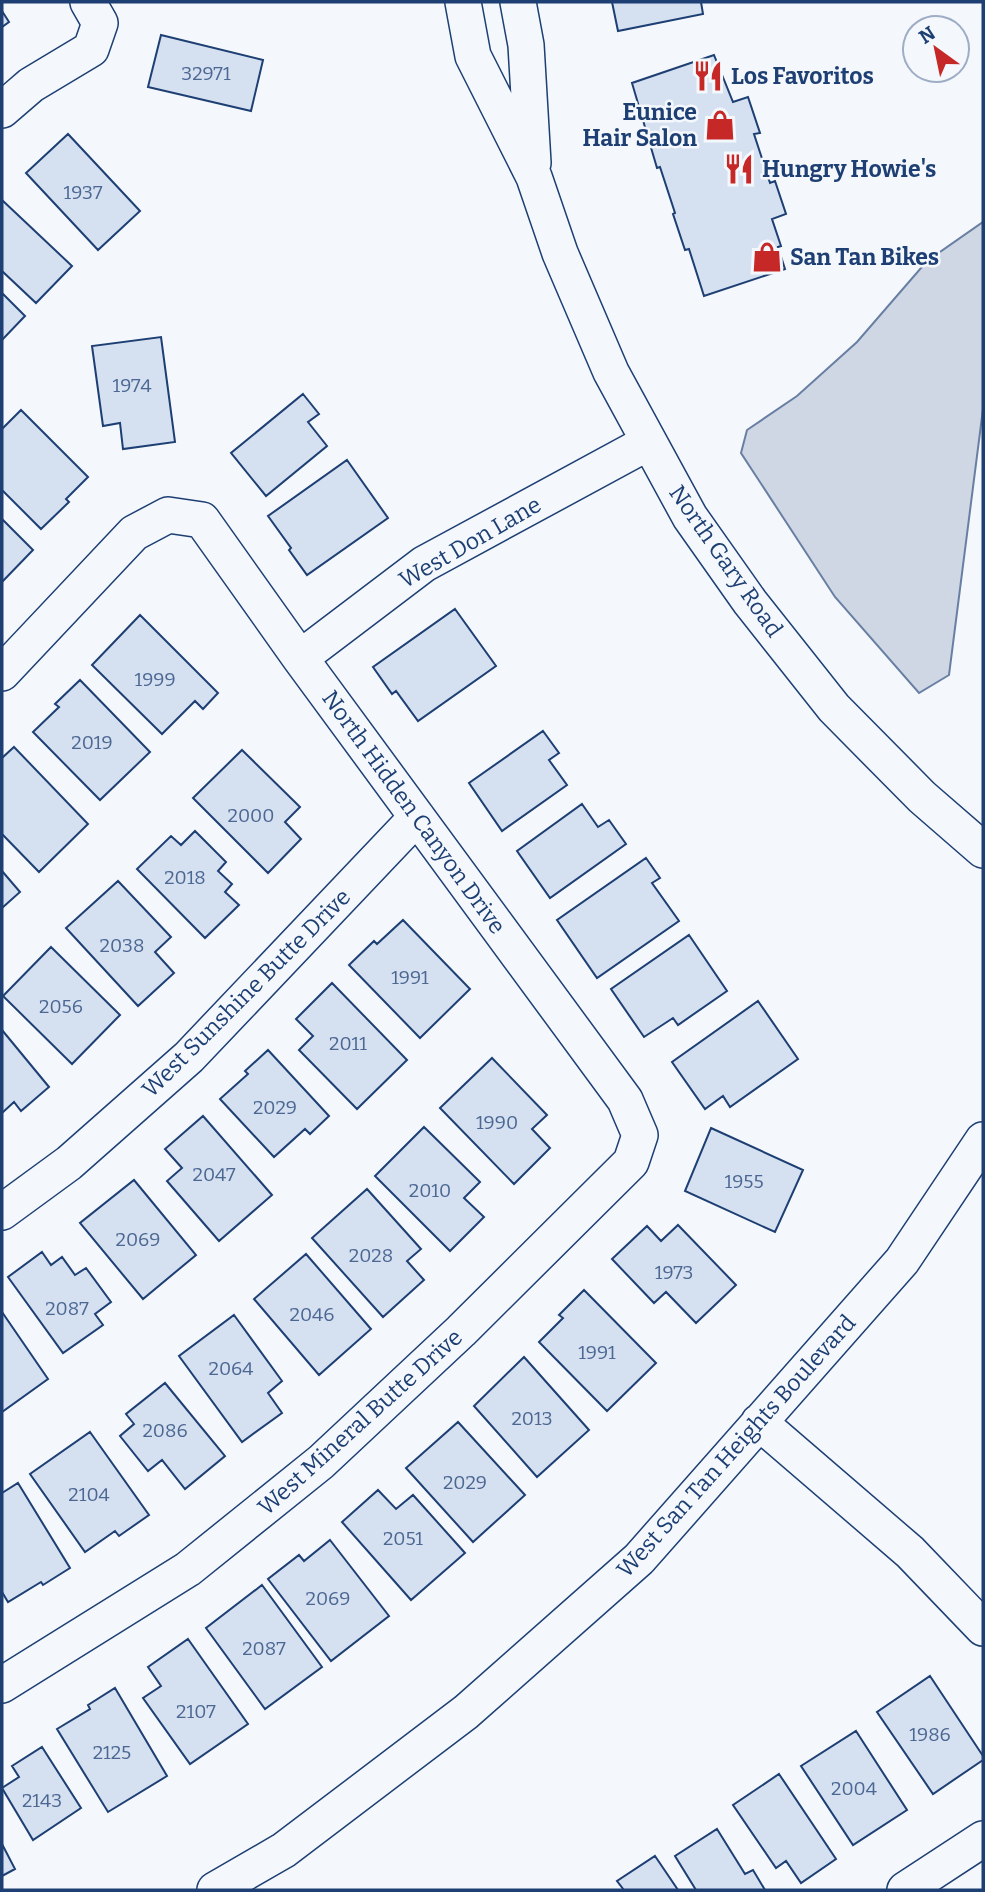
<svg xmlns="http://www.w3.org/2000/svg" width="985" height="1892" font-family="Bitter,serif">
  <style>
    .water { fill: #cfd7e4; stroke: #687fa3; stroke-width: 2 }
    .building { fill: #d5e0f0; stroke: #1d3f73; stroke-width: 2 }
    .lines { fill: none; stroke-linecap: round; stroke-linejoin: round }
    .minor-casing { stroke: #1d3f73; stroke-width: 38 }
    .minor { stroke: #f4f7fb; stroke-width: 35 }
    .labels { text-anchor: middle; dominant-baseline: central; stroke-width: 5; stroke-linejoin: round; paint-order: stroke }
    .number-label { font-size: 19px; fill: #4b6792 }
    .poi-label { font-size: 23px; font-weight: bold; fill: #1d3f73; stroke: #f4f7fb; text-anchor: start }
    .street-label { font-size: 23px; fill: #1d3f73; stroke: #f4f7fb }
  </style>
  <rect width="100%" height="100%" fill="#f4f7fb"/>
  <path class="water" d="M983,222V409L949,675L919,693L835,597L741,453L747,430L797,396L857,342L927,261Z"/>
  <path class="building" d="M612,2H701L703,14L618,31Z
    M2,11L9,22L2,27Z
    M161,35L263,60L251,111L148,87Z
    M714,55L733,102L748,97L760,133L754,134L770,183L775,181L786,214L772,219L781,246L778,247L785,269L704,296L689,249L685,250L673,214L675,213L660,167L657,168L632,83Z
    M68,134L140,211L98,250L26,173Z
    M2,200L72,266L36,303L2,271Z
    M2,293L25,316L2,340Z
    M161,337L175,442L123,449L120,423L103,426L92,346Z
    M303,394L319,414L308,422L327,446L266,496L231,453Z
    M21,410L88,477L66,499L69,502L41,529L2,490V429Z
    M347,460L388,518L307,575L289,550L291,548L268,516Z
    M2,519L33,550L2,582Z
    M455,609L496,666L418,721L396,691L392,694L373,667Z
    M140,615L218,693L203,709L195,701L162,734L92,665Z
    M80,680L150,752L100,800L33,732L59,707L55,704Z
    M543,731L559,753L549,760L567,785L502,831L469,783Z
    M14,747L88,824L39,872L2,834V758Z
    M242,750L300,807L285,822L301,839L268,873L193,798Z
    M582,804L598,827L609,820L626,844L550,898L517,851Z
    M195,831L226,862L218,871L232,884L225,892L239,905L205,938L137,869L171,836L181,845Z
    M646,858L660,878L652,883L679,921L597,978L557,920Z
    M2,871L20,892L2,908Z
    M118,881L171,937L155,952L174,973L138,1006L66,928Z
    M403,920L470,989L420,1038L349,965L374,941L377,944Z
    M689,935L727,991L678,1025L673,1018L644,1037L611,989Z
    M51,947L120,1015L72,1064L3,996Z
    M332,983L407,1060L357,1109L299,1050L313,1036L296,1019Z
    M758,1001L798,1059L730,1107L723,1096L705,1109L672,1062Z
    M2,1030L49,1087L21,1111L14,1102L2,1113Z
    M268,1050L329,1116L310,1134L305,1129L274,1157L220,1099L248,1074L245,1071Z
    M492,1058L547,1115L532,1129L550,1148L514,1184L440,1108Z
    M203,1116L272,1195L219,1241L167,1181L182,1168L165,1149Z
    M424,1127L480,1182L464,1198L484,1217L450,1251L375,1176Z
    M711,1128L803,1170L775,1232L685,1191Z
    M134,1180L196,1255L143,1299L80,1223Z
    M367,1189L421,1249L407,1261L424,1280L383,1317L312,1238Z
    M678,1225L736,1285L696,1323L666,1292L654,1303L612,1259L647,1226L661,1241Z
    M42,1252L51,1265L62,1257L75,1275L86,1268L111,1302L95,1314L103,1325L63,1353L8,1277Z
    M306,1254L371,1329L319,1375L254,1299Z
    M584,1290L656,1363L607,1411L539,1342L563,1318L559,1315Z
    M2,1312L48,1379L2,1412Z
    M234,1315L282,1381L268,1393L282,1413L242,1442L179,1356Z
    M524,1357L589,1430L537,1477L474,1406Z
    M165,1383L225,1456L185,1489L162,1460L148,1471L120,1436L134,1424L126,1414Z
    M458,1422L525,1495L473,1542L406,1468Z
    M90,1432L149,1515L119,1536L115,1531L85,1552L30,1474Z
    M18,1483L70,1568L43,1585L41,1582L8,1602L2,1592V1493Z
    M378,1490L396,1509L413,1495L465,1553L411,1600L342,1522Z
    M330,1540L389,1616L331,1661L268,1579L299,1555L304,1561Z
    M262,1585L322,1667L265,1709L206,1628Z
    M188,1639L248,1724L190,1764L143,1698L161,1686L148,1667Z
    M930,1676L983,1756V1760L933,1794L877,1712Z
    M115,1688L167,1776L108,1812L57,1729L90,1709L88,1705Z
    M856,1731L907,1810L853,1845L801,1766Z
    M42,1747L81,1808L33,1840L2,1788L19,1777L12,1766Z
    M779,1774L836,1859L801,1883L786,1861L776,1868L733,1805Z
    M717,1829L745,1874L753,1870L765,1890H696L675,1856Z
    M2,1844L15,1869L2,1876Z
    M655,1856L678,1890H624L617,1881Z"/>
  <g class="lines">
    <g class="minor-casing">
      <path id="minor" d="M463,2L473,56L534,177L560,253L611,372L690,517L750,602L834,708L922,797L983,850
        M518,2L526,45L533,163
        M2,110L31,85L91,49L100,23L88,2
        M300,658L424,564L649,442
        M2,673L134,533L168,515L202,520L300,658L625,1100L640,1135L631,1162L461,1331L321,1462L188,1569L2,1685
        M2,1212L69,1163L189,1057L417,817
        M759,1422L910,1552L983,1628
        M215,1890L284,1850L466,1712L639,1559L902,1261L983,1140
        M905,1890L983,1839"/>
    </g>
    <use href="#minor" class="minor"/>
  </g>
  <defs>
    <g id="restaurant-bare" transform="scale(2.415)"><path d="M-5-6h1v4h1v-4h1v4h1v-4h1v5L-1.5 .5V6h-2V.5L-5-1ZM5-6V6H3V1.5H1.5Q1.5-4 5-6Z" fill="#c62828" stroke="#f4f7fb" stroke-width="2.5" paint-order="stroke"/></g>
    <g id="shop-bare" transform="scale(2.415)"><path d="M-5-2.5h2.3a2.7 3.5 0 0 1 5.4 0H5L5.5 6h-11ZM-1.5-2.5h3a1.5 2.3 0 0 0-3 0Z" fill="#c62828" stroke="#f4f7fb" stroke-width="2.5" paint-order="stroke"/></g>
  </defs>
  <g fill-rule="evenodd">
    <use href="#restaurant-bare" x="708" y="76"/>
    <use href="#shop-bare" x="720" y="125"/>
    <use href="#restaurant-bare" x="739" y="169"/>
    <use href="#shop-bare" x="767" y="257"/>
  </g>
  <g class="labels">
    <g class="number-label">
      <text x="206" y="73">32971</text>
      <text x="83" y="192">1937</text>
      <text x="132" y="385">1974</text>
      <text x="155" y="679">1999</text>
      <text x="92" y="742">2019</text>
      <text x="251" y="815">2000</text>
      <text x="185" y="877">2018</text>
      <text x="122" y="945">2038</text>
      <text x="410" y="977">1991</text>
      <text x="61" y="1006">2056</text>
      <text x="348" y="1043">2011</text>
      <text x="275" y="1107">2029</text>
      <text x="497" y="1122">1990</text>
      <text x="214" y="1174">2047</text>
      <text x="744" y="1181">1955</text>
      <text x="430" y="1190">2010</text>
      <text x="138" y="1239">2069</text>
      <text x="371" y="1255">2028</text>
      <text x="674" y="1272">1973</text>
      <text x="67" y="1308">2087</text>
      <text x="312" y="1314">2046</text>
      <text x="597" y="1352">1991</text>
      <text x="231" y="1368">2064</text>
      <text x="532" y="1418">2013</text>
      <text x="165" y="1430">2086</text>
      <text x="465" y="1482">2029</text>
      <text x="89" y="1494">2104</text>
      <text x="403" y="1538">2051</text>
      <text x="328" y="1598">2069</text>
      <text x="264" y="1648">2087</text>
      <text x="196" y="1711">2107</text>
      <text x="930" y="1734">1986</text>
      <text x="112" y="1752">2125</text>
      <text x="854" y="1788">2004</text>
      <text x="42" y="1800">2143</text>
    </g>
    <g class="poi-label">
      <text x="731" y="76">Los Favoritos</text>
      <text x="697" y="112" text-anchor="end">Eunice<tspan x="697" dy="26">Hair Salon</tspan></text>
      <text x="762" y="169">Hungry Howie's</text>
      <text x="790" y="257">San Tan Bikes</text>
    </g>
    <g class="street-label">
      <text transform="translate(470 542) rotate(-30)">West Don Lane</text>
      <text transform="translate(726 561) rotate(55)">North Gary Road</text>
      <text transform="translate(414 812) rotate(54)">North Hidden Canyon Drive</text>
      <text transform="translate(246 993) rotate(-45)">West Sunshine Butte Drive</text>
      <text transform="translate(360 1422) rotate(-42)">West Mineral Butte Drive</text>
      <text transform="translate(736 1446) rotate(-48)">West San Tan Heights Boulevard</text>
    </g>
  </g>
  <rect width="985" height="1892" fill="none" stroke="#1d3f73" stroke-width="7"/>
  <g transform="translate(936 49) rotate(327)"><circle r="33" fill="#f4f7fb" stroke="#9eadc5" stroke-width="2"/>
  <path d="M0-5L12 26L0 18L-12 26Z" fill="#c62828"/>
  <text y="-10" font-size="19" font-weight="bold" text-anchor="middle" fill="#1d3f73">N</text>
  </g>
</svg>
